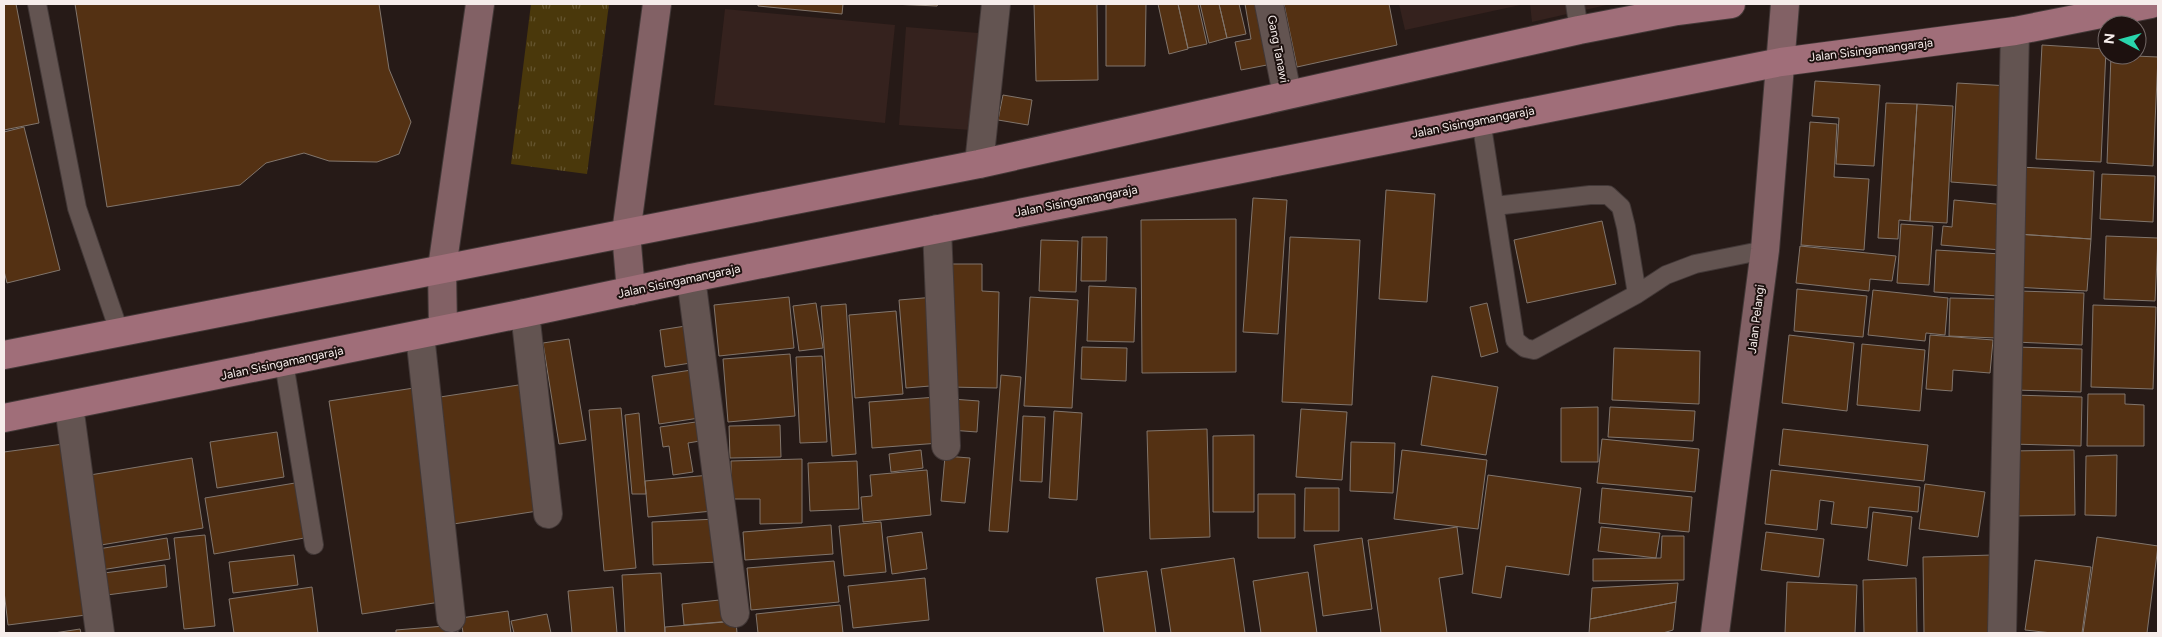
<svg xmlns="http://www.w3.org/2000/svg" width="2162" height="637" font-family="Figtree,sans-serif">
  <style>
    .built { fill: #35221e }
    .grass { fill: url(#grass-tufts) }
    .building { fill: #543113; stroke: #81756c }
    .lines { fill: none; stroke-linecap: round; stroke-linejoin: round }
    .lane-casing { stroke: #423837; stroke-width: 20 }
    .street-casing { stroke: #423837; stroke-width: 30 }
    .secondary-casing { stroke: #423837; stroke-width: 30 }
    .primary-casing { stroke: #423837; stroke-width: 30 }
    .lane { stroke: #635451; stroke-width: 18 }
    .street { stroke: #635451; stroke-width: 28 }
    .secondary { stroke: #826165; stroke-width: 28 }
    .primary { stroke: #a06e79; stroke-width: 28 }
    .labels { text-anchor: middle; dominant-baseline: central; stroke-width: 4; stroke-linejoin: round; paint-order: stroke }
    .street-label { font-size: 12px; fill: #f6edeb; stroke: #1d110f }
  </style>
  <defs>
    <pattern id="grass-tufts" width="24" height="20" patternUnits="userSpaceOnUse" patternTransform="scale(1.25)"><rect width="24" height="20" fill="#4a380b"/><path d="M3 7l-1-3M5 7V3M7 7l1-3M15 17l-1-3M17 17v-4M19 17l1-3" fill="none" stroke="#65552f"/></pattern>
  </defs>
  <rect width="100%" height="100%" fill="#261a17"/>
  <path class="built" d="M1399,4H1525L1405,30Z
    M1530,4H1611L1532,22Z
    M725,9L895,25L885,123L714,105Z
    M906,27L978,33L971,130L899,125Z"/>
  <path class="grass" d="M531,4H609L587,174L511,164Z"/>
  <path class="building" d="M4,4H16L39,123L4,130Z
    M75,4H379L389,69L411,122L399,154L377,162L329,161L304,153L266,163L240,185L107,207Z
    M758,4H843L842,14L758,6Z
    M891,4H938L937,6Z
    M1034,4H1097L1098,80L1036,81Z
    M1106,4H1146L1145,66H1106Z
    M1158,4H1178L1188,49L1169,54Z
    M1178,4H1198L1207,44L1188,48Z
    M1200,4H1219L1227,38L1209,43Z
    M1219,4H1239L1246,34L1227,38Z
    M1245,4H1261L1272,64L1241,70L1235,42L1251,39Z
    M1284,4H1389L1397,45L1297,67Z
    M2042,45L2106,49L2101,162L2036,159Z
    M2111,55L2158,57L2153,166L2107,163Z
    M1815,81L1880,85L1874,166L1836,164L1839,118L1812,116Z
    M1957,83L2010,86L2005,186L1951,182Z
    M1003,95L1032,100L1028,125L998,120Z
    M1886,103L1917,104L1910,221L1899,220L1898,239L1878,238Z
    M1917,104L1953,106L1947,223L1910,221Z
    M1810,122L1837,124L1834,177L1869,179L1864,250L1801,245Z
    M24,127L60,270L7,283L4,271V132Z
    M2020,167L2094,171L2091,239L2017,234Z
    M2102,174L2155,176L2153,222L2100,219Z
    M1386,190L1435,194L1427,302L1379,299Z
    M1253,198L1287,200L1278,334L1243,332Z
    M1954,200L2006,205L2001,250L1941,245L1943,226L1952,227Z
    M1236,219V372L1142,373L1141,220Z
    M1602,221L1616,284L1527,303L1514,240Z
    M1901,224L1933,226L1929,285L1897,283Z
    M2017,234L2091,239L2087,291L2014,287Z
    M2106,236L2158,238L2155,301L2104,299Z
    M1082,237H1107L1106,281H1081Z
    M1290,237L1360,240L1352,405L1282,402Z
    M1041,240L1078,241L1076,292L1039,291Z
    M1800,246L1896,256L1892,281L1870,279L1869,291L1796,283Z
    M1936,250L2001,254L1999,296L1934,292Z
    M952,264H982V291L999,292L997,388L949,387Z
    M1089,286L1136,288L1134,342L1087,341Z
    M1797,289L1867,296L1863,337L1794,331Z
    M1873,290L1948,298L1945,335L1926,333L1925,341L1868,335Z
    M2018,291L2084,293L2082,345L2015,342Z
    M789,297L794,348L719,356L714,305Z
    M935,297L942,385L906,388L899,300Z
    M1030,297L1078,300L1072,408L1024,406Z
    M1950,298L1997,299L1996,338L1949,336Z
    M816,303L823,348L799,351L793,306Z
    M1487,303L1498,352L1481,357L1470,307Z
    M846,304L856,454L832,456L821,306Z
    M2093,305L2156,307L2153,389L2091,387Z
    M896,311L903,394L855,398L849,315Z
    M692,325L697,362L665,367L660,330Z
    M1789,335L1854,343L1847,411L1782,403Z
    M1930,335L1993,340L1990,373L1953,370L1952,391L1926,389Z
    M569,339L586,440L559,444L543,343Z
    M1862,344L1925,350L1920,411L1857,405Z
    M1082,347L1127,348L1126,381L1081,379Z
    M2016,347L2082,349L2081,392L2014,390Z
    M1614,348L1700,351L1699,404L1612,400Z
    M790,354L795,416L728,422L723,359Z
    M822,356L827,442L800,443L796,357Z
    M698,369L706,417L659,424L652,376Z
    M1001,375L1021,377L1008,532L989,531Z
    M1432,376L1498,387L1486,455L1421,445Z
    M525,384L544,510L447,525L427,399Z
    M414,388L447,601L362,614L329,401Z
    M2088,394H2125V404L2144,405V446H2087Z
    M2013,395L2082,397L2081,446L2012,444Z
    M937,397L940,443L872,448L869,402Z
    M952,399L979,401L977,432L950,430Z
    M1598,407V462H1561V408Z
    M1610,407L1695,411L1693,441L1608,437Z
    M621,408L636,568L604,571L589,410Z
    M1301,409L1347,412L1342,480L1296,477Z
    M1054,411L1082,413L1077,500L1049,498Z
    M639,413L646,494H632L625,415Z
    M1023,416L1045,417L1042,482L1020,481Z
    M703,421L706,440L688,443L693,472L673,475L669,446L663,447L660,427Z
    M780,425L781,457L730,458L729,426Z
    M1207,429L1210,537L1150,539L1147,431Z
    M1783,429L1928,445L1924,481L1779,465Z
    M277,432L284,477L217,488L210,442Z
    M1254,435V512H1213V436Z
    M1602,439L1699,449L1695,492L1597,483Z
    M1351,442L1395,443L1393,493L1350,491Z
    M71,443L94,614L8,625L4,591V452Z
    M921,450L923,468L891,472L889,454Z
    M1402,450L1487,460L1478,529L1394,519Z
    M2074,450L2075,515L2012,516L2011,451Z
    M2117,455L2116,516L2085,515L2086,456Z
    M945,456L970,458L965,503L941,501Z
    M192,458L203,528L95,546L84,476Z
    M802,459V523L760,524V499H731V461Z
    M857,461L859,509L810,511L808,463Z
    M927,470L931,515L863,522L861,497L872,496L870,475Z
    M1771,470L1920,487L1918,512L1869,507L1867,528L1831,524L1834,502L1820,500L1817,530L1765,524Z
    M710,475L713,511L648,517L645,481Z
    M1488,475L1581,488L1569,575L1506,566L1501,598L1472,593Z
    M301,482L310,537L214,554L205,498Z
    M1925,484L1985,492L1978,537L1919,529Z
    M1305,488H1339V531H1304Z
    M1602,488L1692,497L1689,532L1599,523Z
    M1258,494H1295V538H1258Z
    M1873,512L1912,517L1907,566L1868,560Z
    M717,519L718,562L653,565L652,522Z
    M881,522L886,572L844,576L839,526Z
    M831,525L833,554L745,560L743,532Z
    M1457,527L1463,574L1439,578L1447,633H1381L1368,540Z
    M1601,527L1660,533L1656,558L1598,551Z
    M922,532L927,569L892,574L887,537Z
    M1766,532L1824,539L1819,577L1761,570Z
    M205,535L215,626L184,629L174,538Z
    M1662,536H1684V580L1593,581V559L1661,558Z
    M2097,537L2158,546L2147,633H2083Z
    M167,538L170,559L101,570L98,549Z
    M1362,538L1372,609L1323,616L1314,545Z
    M294,555L298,585L233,593L229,562Z
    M1993,555L1995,633H1924L1923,557Z
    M1234,558L1245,633H1171L1161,569Z
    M2035,560L2091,567L2082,633H2052L2025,630Z
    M834,561L839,602L751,610L747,568Z
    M165,565L167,587L107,595L104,573Z
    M1147,571L1156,633H1104L1096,578Z
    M1308,572L1317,633H1261L1253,581Z
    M661,573L665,633H625L622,575Z
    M925,578L929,620L853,628L848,586Z
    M1916,578L1917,633H1864L1863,580Z
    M1787,582L1857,585L1855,633H1785Z
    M1678,583L1676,602L1590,619L1592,588Z
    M312,587L318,633H234L229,599Z
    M613,587L617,633H572L568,591Z
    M729,599L732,621L684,625L682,604Z
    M1676,602L1673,630L1663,633H1589L1590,619Z
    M840,605L843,633H758L756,614Z
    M508,611L511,633H463L461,618Z
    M547,614L551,633H514L511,621Z
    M736,621L737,633H665V627Z
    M457,625L458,633H396V630Z
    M80,629L81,633H54Z"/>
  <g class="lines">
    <g class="lane-casing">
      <path id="lane" d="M37,4L77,208L120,334
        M1575,4L1579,30
        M1481,120L1515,340L1525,348L1534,350L1637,294L1666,275L1695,264L1765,250
        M1495,206L1590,195H1608L1621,207L1626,227L1637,294
        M284,363L314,545"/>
    </g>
    <g class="street-casing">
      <path id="street" d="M1269,4L1287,94
        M979,164L996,4
        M937,229L946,446
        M691,278L735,613
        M525,313L548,514
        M420,335L451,618
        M69,406L100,633
        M2002,633L2015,31"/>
    </g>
    <g class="secondary-casing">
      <path id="secondary" d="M631,291L626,233L657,4
        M443,329L442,268L480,4
        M1715,633L1765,250L1785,4"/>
    </g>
    <g class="primary-casing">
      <path id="primary" d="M4,355L979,164L1579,30L1677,11L1731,4
        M4,418L525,313L691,278L1781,62L2015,31L2151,4"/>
    </g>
    <use href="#lane" class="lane"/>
    <use href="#street" class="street"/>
    <use href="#secondary" class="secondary"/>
    <use href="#primary" class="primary"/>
  </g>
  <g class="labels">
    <g class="street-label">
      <text transform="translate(1278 49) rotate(79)">Gang Tanawi</text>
      <text transform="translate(1871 50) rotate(-7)">Jalan Sisingamangaraja</text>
      <text transform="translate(1473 122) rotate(-11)">Jalan Sisingamangaraja</text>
      <text transform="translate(1076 201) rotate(-11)">Jalan Sisingamangaraja</text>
      <text transform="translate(679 281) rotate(-12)">Jalan Sisingamangaraja</text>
      <text transform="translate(1756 319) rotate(-83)">Jalan Pelangi</text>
      <text transform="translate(282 363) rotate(-12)">Jalan Sisingamangaraja</text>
    </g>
  </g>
  <rect width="2162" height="637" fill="none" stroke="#f6edeb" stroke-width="10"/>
  <g transform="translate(2122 40) rotate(276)"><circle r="24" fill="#1d110f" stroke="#746967"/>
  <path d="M0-4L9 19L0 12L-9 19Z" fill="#29d5ac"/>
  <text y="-8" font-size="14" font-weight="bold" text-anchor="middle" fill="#f6edeb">N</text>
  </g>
</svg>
